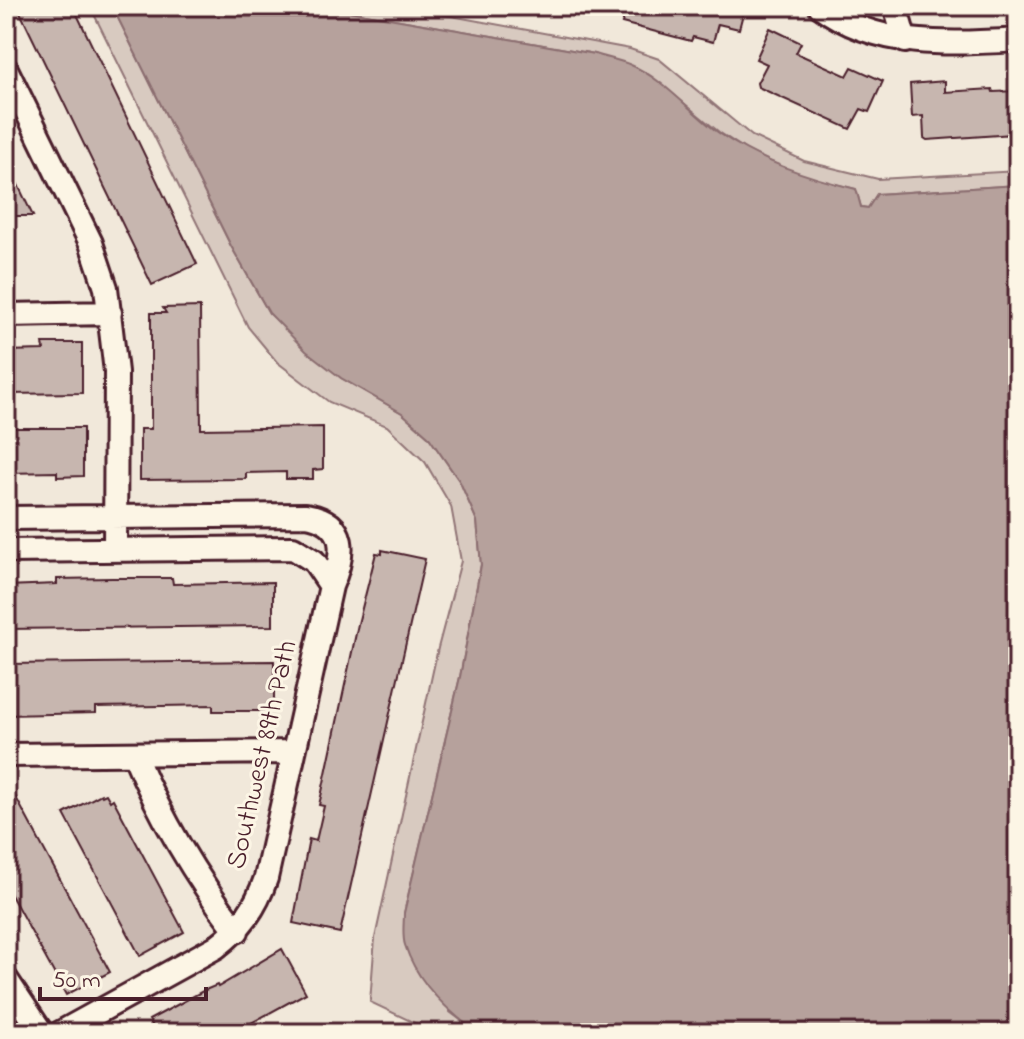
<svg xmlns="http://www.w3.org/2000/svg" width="1024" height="1039" font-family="'Indie Flower',sans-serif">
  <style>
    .green { fill: #d8cac0; stroke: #917476; stroke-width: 2 }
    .water { fill: #b6a19c; stroke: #8b6d6f; stroke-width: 2 }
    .building { fill: #c7b6af; stroke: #4a1f2b; stroke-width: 2 }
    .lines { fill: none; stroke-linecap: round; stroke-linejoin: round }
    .minor-casing { stroke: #4a1f2b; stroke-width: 28 }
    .minor { stroke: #fcf5e5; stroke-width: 22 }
    .labels { text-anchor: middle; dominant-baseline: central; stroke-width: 6; stroke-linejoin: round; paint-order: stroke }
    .street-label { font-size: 28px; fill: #4a1f2b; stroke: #fcf5e5 }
  </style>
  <rect width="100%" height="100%" fill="#f1e8da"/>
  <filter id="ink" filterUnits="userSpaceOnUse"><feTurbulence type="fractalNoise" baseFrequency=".0125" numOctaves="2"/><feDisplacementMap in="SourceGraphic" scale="16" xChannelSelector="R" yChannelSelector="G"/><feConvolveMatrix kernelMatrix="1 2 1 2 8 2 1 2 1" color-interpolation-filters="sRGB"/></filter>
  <g filter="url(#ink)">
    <path class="green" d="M90,6H112L231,246L269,313L341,378L402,413L428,436L460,482L477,521L481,564L460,677L404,913L450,1012L478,1033H436L370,1002L375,938L438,648L461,561L451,506L425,462L387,426L329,402L277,362L248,327Z
      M320,6H397L630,49L659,59L752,136L804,161L878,179L1018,171V185L877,194L868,208L861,207L856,189L802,176L749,152L719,132L668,90L595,54Z"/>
    <path class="water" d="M112,6H320L595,54C607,58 620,60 631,65C664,79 690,112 719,133C761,162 807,177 856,189L861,207L868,208L877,194L1018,185V1033H478C447,1011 417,983 405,945C402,936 404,923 404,913L460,677L481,565L477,521L460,482L428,436L402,413L341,378L306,351L269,313L231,246Z"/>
    <path class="building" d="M17,6H73L197,264L152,285Z
      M627,6H745L739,29L718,24L713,42L693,37L691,41L622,23Z
      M770,28L801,43L796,53L847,76L852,67L883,81L869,112L861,109L850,129L758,87L757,83L767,64L756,59Z
      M945,81V92L992,89L993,92L1018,91V129H1013V134L927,140L924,138L923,116L912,117L910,84Z
      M6,160L33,216H6Z
      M200,307L201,429L323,427V469L313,470V479H286V472L246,473V479L140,480V429H151V313H166L163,308Z
      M43,343H82V393L6,394V351L44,350Z
      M6,428H83V476L57,477V472L6,473Z
      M382,550L425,559L340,933L293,923L309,839L316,841L324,806L319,805L322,792L358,624L376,553L382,554Z
      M112,578H172L173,584L273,582V626L6,629V586L57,584V579Z
      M274,661V711H213V705L162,706L96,707V713L6,715V664Z
      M6,779L110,972L66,995L6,886Z
      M101,794L102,796L106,794L110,801L113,799L184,932L140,956L64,814Z
      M282,949L306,993L233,1033H157L149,1020L203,991L217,985L218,987Z"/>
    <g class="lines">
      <g class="minor-casing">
        <path id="minor" d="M820,6C877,49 951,44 1018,40
          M895,6L905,41
          M6,69L91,243L106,288L116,372L115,550
          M6,315L110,313
          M6,518L306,515C349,522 345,554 331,586L266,878C256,908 241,928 216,947L60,1033
          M6,551L293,548L314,561L331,586
          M134,754C161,819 194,875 237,931
          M6,755L294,752
          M6,979L42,1033"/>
      </g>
      <use href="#minor" class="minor"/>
    </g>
  </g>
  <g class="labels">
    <g class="street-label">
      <text transform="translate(263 755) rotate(-77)">Southwest 89th Path</text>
    </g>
  </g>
  <rect width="1024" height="1039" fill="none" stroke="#fcf5e5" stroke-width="32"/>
  <rect x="16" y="16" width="992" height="1007" fill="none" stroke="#4a1f2b" stroke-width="3" filter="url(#ink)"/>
  <path d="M40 987v12h166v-12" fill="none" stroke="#4a1f2b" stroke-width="4"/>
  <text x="52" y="987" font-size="24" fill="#4a1f2b" stroke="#fcf5e5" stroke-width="6" paint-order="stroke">50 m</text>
</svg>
